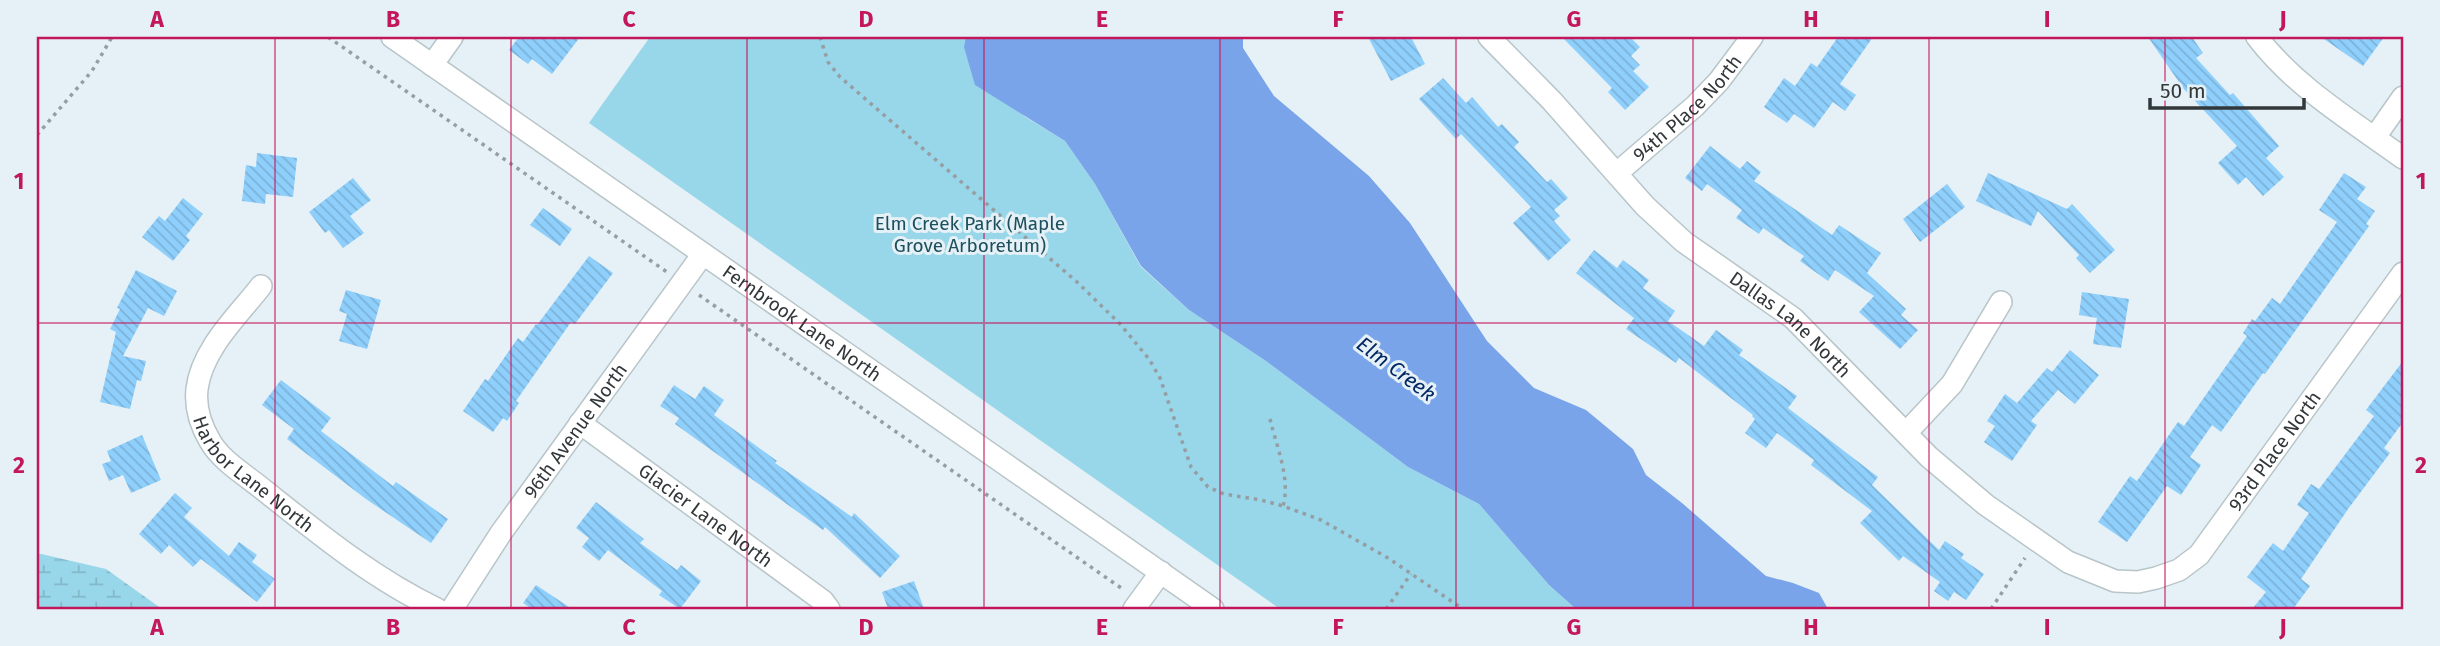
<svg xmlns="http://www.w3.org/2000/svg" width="2440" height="646" font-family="'Fira Sans',sans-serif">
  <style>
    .wetland { fill: url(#wetland-marsh) }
    .park { fill: #98d6e9 }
    .water { fill: #79a4ea }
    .building { fill: url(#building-back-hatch) }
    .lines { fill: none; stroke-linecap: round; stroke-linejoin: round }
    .minor-casing { stroke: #b8c5c9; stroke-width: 24 }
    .path { stroke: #959ea2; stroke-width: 3.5; stroke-dasharray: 3.5 5; stroke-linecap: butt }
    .minor { stroke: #fff; stroke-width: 21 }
    .grid { fill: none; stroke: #c2185b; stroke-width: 2; stroke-opacity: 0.55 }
    .labels { text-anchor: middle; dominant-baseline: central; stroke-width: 6; stroke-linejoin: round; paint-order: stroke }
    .street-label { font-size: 19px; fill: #323739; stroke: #e5f1f6 }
    .park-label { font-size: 19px; fill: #1d4f5d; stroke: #e5f1f6 }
    .water-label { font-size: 21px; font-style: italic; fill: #022764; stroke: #e5f1f6 }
    .neatline { fill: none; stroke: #c2185b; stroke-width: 2.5 }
    .grid-label { font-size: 23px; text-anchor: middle; font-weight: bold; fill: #c2185b }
  </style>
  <defs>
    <pattern id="wetland-marsh" width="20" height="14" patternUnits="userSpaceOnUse" patternTransform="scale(1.75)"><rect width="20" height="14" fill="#98d6e9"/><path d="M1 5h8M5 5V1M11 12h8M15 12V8" fill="none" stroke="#83b8c9"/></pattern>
    <pattern id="building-back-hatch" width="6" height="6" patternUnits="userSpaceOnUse" patternTransform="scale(1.75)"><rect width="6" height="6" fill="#8ecffc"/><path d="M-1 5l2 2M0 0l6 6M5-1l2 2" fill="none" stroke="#7bb2d9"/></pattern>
  </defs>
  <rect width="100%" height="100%" fill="#e5f1f6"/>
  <path class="wetland" d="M37,553L106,569L162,609H37Z"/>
  <path class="park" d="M650,37H966L1024,116L1065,141L1095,184L1141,267L1189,310L1266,361L1408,467L1479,504L1549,585L1576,609H1280L589,123Z"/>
  <path class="water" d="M966,37H1243V48L1274,96L1369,176L1410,223L1487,341L1534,388L1586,410L1633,449L1646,475L1682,503L1766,576L1793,583L1819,593L1828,609H1576L1549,585L1479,504L1408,467L1266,361L1189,310L1141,266L1095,184L1065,141L975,85L964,47Z"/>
  <path class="building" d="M519,37H580L552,74L532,59L528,64L509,50Z
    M1368,37H1411L1425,64L1391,81Z
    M1562,37H1630L1640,47L1631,56L1640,65L1633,71L1649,87L1625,110L1608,92L1612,88Z
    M1838,37H1873L1840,84L1856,95L1845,111L1833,102L1814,128L1794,114L1787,123L1764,107L1784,78L1795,86L1811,63L1817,67Z
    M2148,37H2192L2203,53L2196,58L2230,95L2233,93L2279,146L2266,158L2284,177L2263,196L2246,177L2238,185L2218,163L2237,146L2183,88Z
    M2321,37H2384L2363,66Z
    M1443,78L1466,103L1472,97L1498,127L1502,124L1519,142L1514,147L1547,182L1551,179L1568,198L1554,210L1560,216L1554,221L1571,240L1548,261L1513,223L1531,207L1461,134L1456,139L1419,99Z
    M1710,146L1740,169L1747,161L1761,172L1754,181L1832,235L1839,225L1881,253L1867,273L1906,309L1901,315L1918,330L1900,349L1859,312L1874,296L1835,270L1828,281L1800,261L1804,256L1763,228L1759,234L1736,218L1742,210L1707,184L1702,191L1685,178Z
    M257,153L297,158L293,197L266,194L265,204L242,201L246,165L256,167Z
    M1988,173L2067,209L2072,204L2115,250L2090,273L2076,258L2079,255L2038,211L2031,226L1976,201Z
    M2344,173L2366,187L2357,199L2375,211L2366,224L2369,226L2265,374L2263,373L2221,432L2212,425L2190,457L2201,465L2181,495L2167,486L2127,542L2098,522L2130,476L2137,481L2178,422L2184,426L2247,336L2243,333L2252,319L2255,321L2272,298L2280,304L2337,222L2319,210Z
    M353,178L371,200L350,216L364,233L343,248L329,230L325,233L309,212Z
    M1947,184L1965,207L1920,242L1903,219Z
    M183,198L203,214L186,236L190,240L173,261L142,237L159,216L165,221Z
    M543,208L572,229L560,246L530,225Z
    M1594,250L1617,268L1623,260L1649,280L1643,288L1675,311L1668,321L1704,346L1716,330L1743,350L1739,355L1797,396L1788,408L1878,477L1872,485L1939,550L1945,541L1964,554L1961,558L1984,574L1966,600L1954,592L1948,601L1934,591L1940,582L1903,556L1899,561L1860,523L1872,511L1811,465L1814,460L1777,433L1766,448L1745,433L1755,419L1752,416L1753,415L1679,358L1676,363L1626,329L1634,318L1576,273Z
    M589,256L613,273L575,324L571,322L516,401L519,403L507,421L503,418L493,432L463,411L485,379L488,381L518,338L523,342L536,324L537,325Z
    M136,270L177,291L164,316L148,308L123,356L146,361L141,381L137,380L130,409L100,402L116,332L110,329L120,309L117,308Z
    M346,290L381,300L367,349L339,341L347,314L339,311Z
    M2082,292L2129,299L2121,348L2093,344L2097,318L2079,315Z
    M2070,350L2099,375L2075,404L2058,390L2031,421L2037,425L2012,461L1984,442L1995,426L1987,421L2005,394L2017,403L2047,368L2052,372Z
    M2403,361V422L2384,448L2390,453L2348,509L2301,579L2310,586L2293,609H2252L2266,592L2247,577L2273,543L2283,551L2309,513L2297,505L2311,484L2319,489L2374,416L2366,410Z
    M281,380L331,418L321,431L393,486L396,482L448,519L431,543L366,499L287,439L294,429L262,405Z
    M674,385L695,399L704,386L724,400L714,415L777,461L775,463L852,517L854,513L900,556L880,578L825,527L823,530L675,424L679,418L660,406Z
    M142,435L161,480L131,493L123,475L109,481L102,464L111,461L107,451Z
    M175,493L192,508L184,517L229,556L239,542L257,555L252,562L275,579L257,602L201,559L193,567L169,545L161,554L139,534Z
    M596,502L644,539L640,543L677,570L681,565L701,581L680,609L659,595L662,591L608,550L599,561L582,547L589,538L576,528Z
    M914,581L924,609H888L882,592Z
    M536,585L572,609H532L523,603Z"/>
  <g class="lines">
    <g class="minor-casing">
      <g id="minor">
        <path id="s1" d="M392,37L1213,609"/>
        <path id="s2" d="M1489,37L1552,101L1645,206L1684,242L1793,318L1929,457L1986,505L2068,562L2115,581L2138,582L2156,578L2179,570L2199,555L2403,273"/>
        <path d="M2257,37C2295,87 2352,121 2403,158"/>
        <path d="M432,65L452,37"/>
        <path d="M2375,137L2403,97"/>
        <path id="s3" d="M1617,173L1695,106L1719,81L1752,37"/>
        <path id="s4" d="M261,286C237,317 202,349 197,389C195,407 201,426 210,441C221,461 247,476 265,491C319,534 374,579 437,609"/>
        <path id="s5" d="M580,423L823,601L829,609"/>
        <path d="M1906,433L1952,384L2001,302"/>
        <path id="s6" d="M452,609L501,533L703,254"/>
        <path d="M1134,609L1161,572"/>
      </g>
    </g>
    <path class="path" d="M328,37L667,272
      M820,37L828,62L840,77L1077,282L1120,324L1149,359L1160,378L1191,467L1208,487L1224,494L1261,500L1283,506L1321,520L1388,558L1463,609
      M37,135L92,71L112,37
      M699,295L1124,590
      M1270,419C1276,445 1291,479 1283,506
      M1386,609L1411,574
      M1991,609L2025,558"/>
    <use href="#minor" class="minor"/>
  </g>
  <path class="grid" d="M275,37V609M511,37V609M747,37V609M984,37V609M1220,37V609M1456,37V609M1693,37V609M1929,37V609M2165,37V609M37,323H2403"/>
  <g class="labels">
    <g class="street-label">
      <text stroke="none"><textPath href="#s3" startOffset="96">94th Place North</textPath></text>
      <text stroke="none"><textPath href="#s1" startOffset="500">Fernbrook Lane North</textPath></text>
      <text stroke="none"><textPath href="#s2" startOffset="418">Dallas Lane North</textPath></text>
      <text stroke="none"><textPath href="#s6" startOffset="217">96th Avenue North</textPath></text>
      <text stroke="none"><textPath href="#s2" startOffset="1055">93rd Place North</textPath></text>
      <text stroke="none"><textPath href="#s4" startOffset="231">Harbor Lane North</textPath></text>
      <text stroke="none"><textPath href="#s5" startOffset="156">Glacier Lane North</textPath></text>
    </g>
    <g class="park-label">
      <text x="970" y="223">Elm Creek Park (Maple<tspan x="970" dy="22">Grove Arboretum)</tspan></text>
    </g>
    <g class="water-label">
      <text transform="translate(1396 369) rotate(37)">Elm Creek</text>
    </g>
  </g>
  <rect width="2440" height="646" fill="none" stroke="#e5f1f6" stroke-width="77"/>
  <path d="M2150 98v10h154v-10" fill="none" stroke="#323739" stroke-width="3.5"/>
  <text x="2160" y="98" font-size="21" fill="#323739" stroke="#e5f1f6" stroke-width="5" paint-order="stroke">50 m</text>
  <rect x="38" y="38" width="2364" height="570" class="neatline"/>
  <g class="grid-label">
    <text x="157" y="27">A</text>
    <text x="393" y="27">B</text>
    <text x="629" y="27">C</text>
    <text x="866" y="27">D</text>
    <text x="1102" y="27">E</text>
    <text x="1338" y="27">F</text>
    <text x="1574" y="27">G</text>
    <text x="1811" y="27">H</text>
    <text x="2047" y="27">I</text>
    <text x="2283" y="27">J</text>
    <text x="19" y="189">1</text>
    <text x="2421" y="189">1</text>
    <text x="19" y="473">2</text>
    <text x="2421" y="473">2</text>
    <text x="157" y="635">A</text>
    <text x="393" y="635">B</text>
    <text x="629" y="635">C</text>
    <text x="866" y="635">D</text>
    <text x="1102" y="635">E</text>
    <text x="1338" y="635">F</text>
    <text x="1574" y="635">G</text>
    <text x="1811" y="635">H</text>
    <text x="2047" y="635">I</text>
    <text x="2283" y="635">J</text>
  </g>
</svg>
